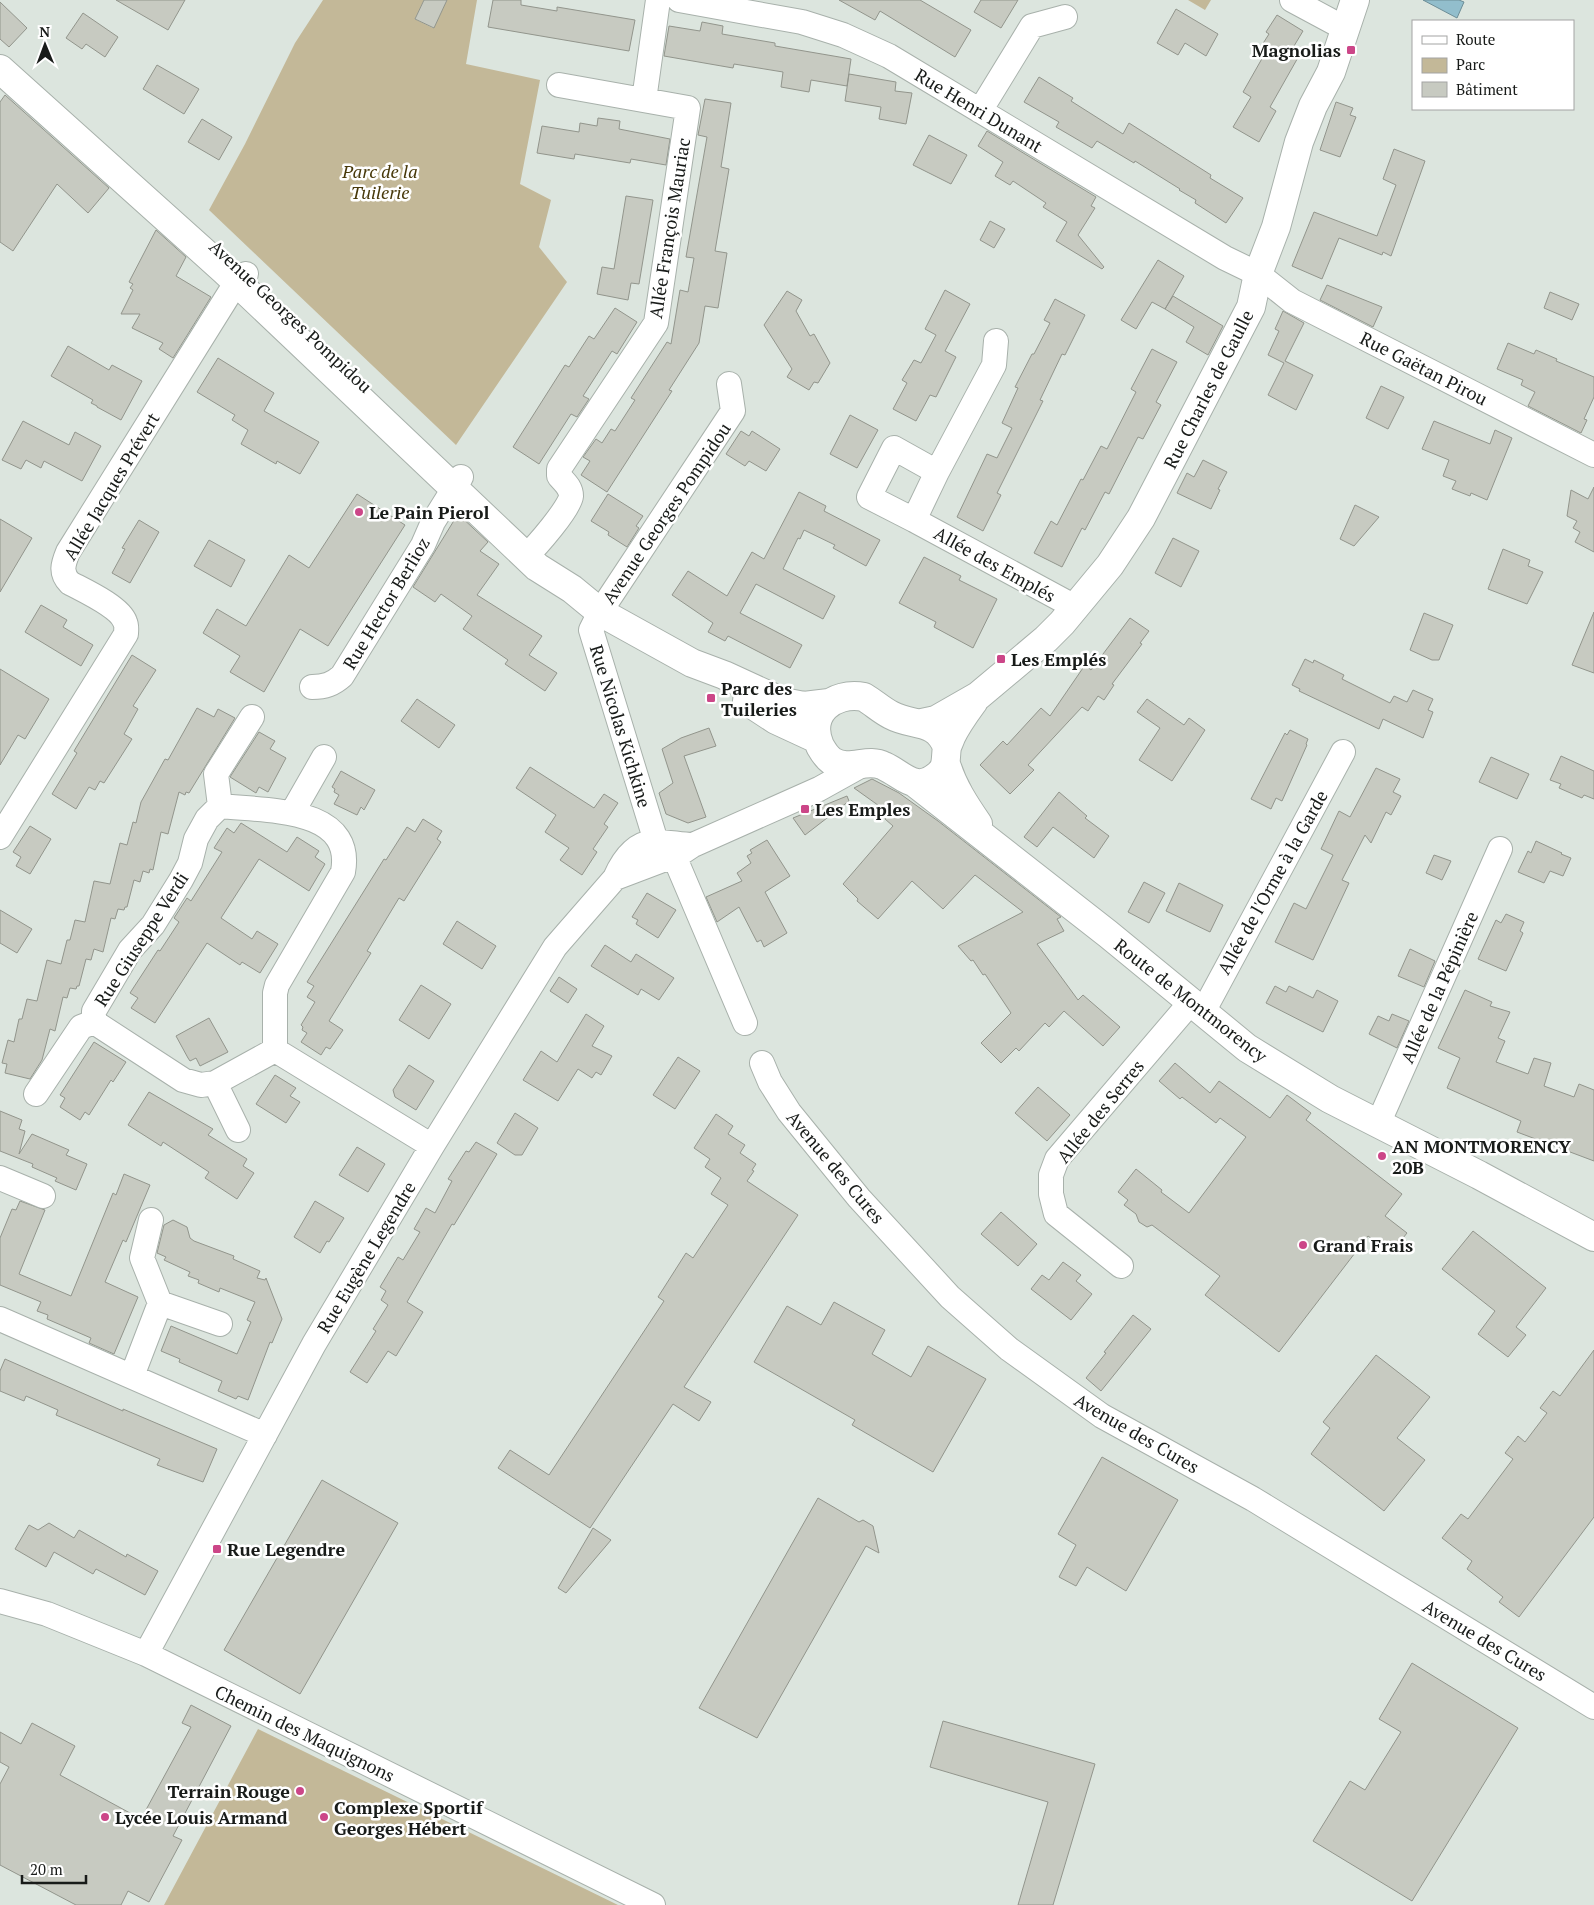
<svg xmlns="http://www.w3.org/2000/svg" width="1594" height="1905" font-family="'PT Serif',serif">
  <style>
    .green { fill: #c3b898 }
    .water { fill: #92becc; stroke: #6d8d96 }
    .building { fill: #c7cac1; stroke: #92958c }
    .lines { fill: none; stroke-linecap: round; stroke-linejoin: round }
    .street-casing { stroke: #a8b1ab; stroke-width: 26 }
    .secondary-casing { stroke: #a8b1ab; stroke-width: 30 }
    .street { stroke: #fff; stroke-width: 24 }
    .secondary { stroke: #fff; stroke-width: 28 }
    .poi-dot { fill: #cc4688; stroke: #fff; stroke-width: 2 }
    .labels { text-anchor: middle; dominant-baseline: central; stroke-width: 5; stroke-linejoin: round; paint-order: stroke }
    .poi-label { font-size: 18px; font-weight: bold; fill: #181b19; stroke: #fff; text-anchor: start }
    .street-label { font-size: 18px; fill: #181b19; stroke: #fff }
    .park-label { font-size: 18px; font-style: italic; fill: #473809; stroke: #fff }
  </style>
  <rect width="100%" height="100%" fill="#dce5de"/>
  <path class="green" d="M323,0H424L415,19L433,28L447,0H477L466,64L540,80L520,184L551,200L539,247L567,282L456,445L209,210L245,144L295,43Z
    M1188,0H1211L1205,10Z
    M258,1729L618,1905H164Z"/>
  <path class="water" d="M1423,0H1459L1464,2L1457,18Z"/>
  <path class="building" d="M116,0H185L168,30Z
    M424,0H447L434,28L415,19Z
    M493,0H521V5L557,11V7L635,20L629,51L488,27Z
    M839,0H920L971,30L955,57L880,11L875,20Z
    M981,0H1018L1001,28L974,12Z
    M0,2L27,28L9,47L0,39Z
    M1176,9L1218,34L1206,56L1185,43L1178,55L1157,43Z
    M83,13L118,37L105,57L86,44L82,49L66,38Z
    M1277,15L1303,31L1291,51L1300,54L1270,107L1276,111L1259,142L1233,127L1251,97L1243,92L1268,48L1262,45L1269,34L1266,32Z
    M702,22L723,26L722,34L775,43V46L851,59L847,86L811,80L809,92L781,87L783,72L734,64L733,68L664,56L669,26L700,31Z
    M157,65L199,89L184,114L143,89Z
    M849,74L896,82L895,91L912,93L906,124L879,119L881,107L845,101Z
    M1039,77L1073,98L1071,101L1123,134L1129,123L1211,175L1210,178L1243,198L1226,223L1195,203L1196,200L1179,190L1180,189L1135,161L1134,163L1097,141L1092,148L1056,127L1059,122L1024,102Z
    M5,95L109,188L88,213L57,184L13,251L0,242V102Z
    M705,99L731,103L721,167L729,169L715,251L727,253L718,308L705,306L699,343L669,390L672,391L607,492L581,475L590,461L583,457L596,439L602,443L611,429L615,431L635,400L631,398L667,342L671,344L680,290L688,292L694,258L686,257L707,137L698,135Z
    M1336,102L1353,108L1350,115L1356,117L1340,157L1320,150Z
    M598,118L620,121L619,129L670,139L666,165L631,159L630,163L575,154L574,159L537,153L542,126L579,132L580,123L597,126Z
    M202,119L232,137L219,160L188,142Z
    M987,131L1096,197L1091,206L1095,208L1078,235L1104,267L1102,269L1056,241L1067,222L1043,207L1046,203L1013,181L1010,185L995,176L1003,162L978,146Z
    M929,135L967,155L951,184L913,165Z
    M1394,149L1425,161L1391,256L1383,252L1382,255L1339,238L1322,279L1292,266L1314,212L1377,236L1396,185L1383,179Z
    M626,196L653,200L639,284L631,283L628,300L597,294L602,267L614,269Z
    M990,221L1005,229L994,248L980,240Z
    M156,230L186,257L176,276L211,297L173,358L159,349L163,343L132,328L140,314H121L133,290L130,288L133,284L129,282Z
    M1158,260L1184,276L1165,309L1152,302L1136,329L1121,320Z
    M1327,285L1382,307L1373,327L1320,300Z
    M945,290L970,304L945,351L956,357L936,397L930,395L916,421L893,409L907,383L902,380L914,360L921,363L936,335L925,329Z
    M787,291L802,300L796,311L810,336L814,334L830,363L818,383L814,382L809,390L787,377L792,369L764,325Z
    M1550,292L1579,304L1572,320L1544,308Z
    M1173,296L1223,326L1208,355L1186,342L1194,327L1165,309Z
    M1055,299L1085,315L1065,355L1062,354L1040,400L1043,401L997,493L1001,495L983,531L957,517L987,454L997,458L1012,428L1002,423L1018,388L1015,387L1032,354H1034L1050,323L1044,320Z
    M615,308L637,322L617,354L612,351L583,396L589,399L577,417L571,414L539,464L513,447L565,365L569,367L589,336L594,339Z
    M1283,311L1304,323L1285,361L1313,375L1296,410L1268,395L1284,363L1268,355L1279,331L1275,329Z
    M1508,343L1534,354L1536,350L1557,359L1556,361L1594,377V397L1584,419L1587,420L1581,433L1528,406L1535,392L1521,385L1523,380L1497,369Z
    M68,346L109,370L112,365L142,381L121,420L97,407V406L91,403L93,400L51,376Z
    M1152,349L1177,362L1156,402L1161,405L1143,439L1138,437L1109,494L1105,492L1085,530L1082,528L1062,567L1034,553L1051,521L1057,525L1081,479L1083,480L1101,446L1107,449L1136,392L1131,389Z
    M218,358L274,393L264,411L319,442L300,474L277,461L276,464L241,444L248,430L232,420L235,415L197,392Z
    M1381,386L1404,397L1388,429L1366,418Z
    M850,415L878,430L857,468L830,454Z
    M23,421L69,445L75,432L101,446L82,481L44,461L41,468L26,460L21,469L2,460Z
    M1434,421L1490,444L1495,430L1512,438L1487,500L1471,493L1470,496L1452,489L1456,481L1443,476L1449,460L1422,449Z
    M741,431L749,436L752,431L780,449L766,471L749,461L745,466L726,454Z
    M1203,460L1227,472L1218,489L1220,490L1211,509L1177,493L1187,473L1194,477Z
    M1594,487V552L1575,542L1580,532L1573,528L1577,521L1567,516L1571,490L1588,499Z
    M799,492L826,506L824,511L880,540L866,566L833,548L835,545L804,530L800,539L798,538L783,569L835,596L823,619L756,584L740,613L802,645L790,668L728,636L725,641L708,632L713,623L672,595L688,571L727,596L752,552L764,559Z
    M357,494L405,525L328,646L300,629L264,692L230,672L240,656L203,633L217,609L246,626L289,555L309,568Z
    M608,494L643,516L636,526L639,528L627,547L608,535L609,532L591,521Z
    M1355,505L1379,517L1354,546L1340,539Z
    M458,514L488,542L480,551L499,564L477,595L542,636L529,655L557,673L545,691L505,664L508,660L463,629L472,616L441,594L435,602L413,587Z
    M0,519L32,538L0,592Z
    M139,520L159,532L130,583L112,573L125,549L122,548Z
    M1173,538L1199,551L1181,587L1155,573Z
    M209,540L245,560L231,587L194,566Z
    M1503,549L1530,560L1528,566L1543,572L1527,604L1488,589Z
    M924,557L961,576L959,580L997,599L973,648L934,627L936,622L899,603Z
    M41,605L67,620L63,627L93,645L81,666L25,632Z
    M1594,612V673L1572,665Z
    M1424,613L1453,625L1439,660H1432L1410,650Z
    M1130,618L1149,631L1140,643L1142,644L1112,684L1114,685L1104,700L1098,696L1088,711L1082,707L1028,765L1034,770L1010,794L980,765L1003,741L1007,745L1041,708L1050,716L1085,665L1091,670Z
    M132,655L156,670L133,706L138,709L124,734L132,739L104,783L100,781L95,790L89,787L76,809L52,794L77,753L74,751Z
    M1305,659L1313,663L1314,660L1344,675L1342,679L1390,703L1394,696L1407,702L1413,690L1433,699L1428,710L1433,712L1423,738L1383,719L1379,729L1299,691L1300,689L1292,685Z
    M0,669L49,699L25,739L18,735L0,765Z
    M417,699L455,725L439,748L401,721Z
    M1147,699L1184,725L1189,718L1205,730L1172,781L1139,760L1160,728L1137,712Z
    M197,708L214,717L218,709L235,718L189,793L186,792L185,795L179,792L168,834L161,832L153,870L150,869L149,873L143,871L140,882L134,880L127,907H125L124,910L118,909L115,919L111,918L103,952L94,949L91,960L86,959L79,986H77L76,989L70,988L67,998L63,997L55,1031L50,1029L42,1060L30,1079L5,1073L7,1064L2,1063L8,1040L14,1042L19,1019H22L27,999L37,1001L47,960L61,964L67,940H70L75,920L85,922L94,881L110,884L120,843L127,845L133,822L136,823L141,802L165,759L168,760Z
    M709,728L716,746L684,756L706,817L688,823L666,814L659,793L673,783L662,749L681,738Z
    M1290,730L1308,739L1306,744L1307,745L1282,801L1276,798L1271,809L1251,799L1285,733L1287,735Z
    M259,732L275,741L270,749L286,758L268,792L259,787L256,793L230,777Z
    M1561,756L1594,771V799L1584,795L1582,798L1559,788L1561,784L1550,780Z
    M1491,757L1529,774L1517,799L1479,782Z
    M530,767L594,808L604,794L618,803L604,824L608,827L593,849L597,852L582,875L560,860L569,848L545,832L556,815L516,788Z
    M1376,768L1400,779L1393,792L1401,796L1391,815L1386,812L1371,843L1365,835L1342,880L1349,883L1313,960L1275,942L1294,903L1306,909L1333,855L1321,849L1339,811L1350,817Z
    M341,771L375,790L364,810L361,807L357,815L334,804L339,795L334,792L335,789L332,787Z
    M872,779L899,793L938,821L1061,917L1057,919L1064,931L1037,944L1078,1000L1083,995L1120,1027L1103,1046L1064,1011L1049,1027L1045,1023L1019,1051L1016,1048L1001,1063L981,1043L1011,1013L985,974L983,975L973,960L971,961L958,946L1023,912L975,875L943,909L912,881L878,919L857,901L858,899L843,884L893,826L885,819L889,813L854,788Z
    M1059,792L1087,816L1085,818L1109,836L1094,858L1053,827L1037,847L1024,837Z
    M847,796L849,801L805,835L793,818Z
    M423,819L442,831L437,839L441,842L404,901L399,898L367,951L371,953L329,1021L343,1030L330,1049L326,1047L321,1055L301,1042L307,1033L302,1030L303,1027L301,1025L315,1002L307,997L314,986L307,982L384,859L386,860L407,827L415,832Z
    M241,823L287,852L297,837L319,851L315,857L325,864L309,891L259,859L221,918L252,939L257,931L278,944L260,973L242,962L240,965L207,943L155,1023L131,1008L138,998L130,993L158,950L160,951L179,922L174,918L187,898L191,901L222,852L214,848L227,828L234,833Z
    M30,826L51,839L30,874L16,866L21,857L13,852Z
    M767,840L790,876L765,892L787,933L764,947L761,940L757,942L739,907L717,922L706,897L742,881L737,873L751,863L747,856L752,853L750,850Z
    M1536,841L1562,853L1561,854L1571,858L1563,876L1550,871L1544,883L1518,872L1528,851L1531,853Z
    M1434,855L1451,861L1442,880L1426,873Z
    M1144,882L1165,893L1149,923L1128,912Z
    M1179,883L1223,905L1210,932L1166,911Z
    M647,893L676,910L658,938L636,924L638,920L632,917Z
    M0,910L32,929L17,953L0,943Z
    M1506,914L1524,922L1520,931L1523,933L1506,971L1478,959L1496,920L1501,923Z
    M457,921L496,946L482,969L443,944Z
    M605,945L631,962L636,954L674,978L659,1000L641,989L638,995L591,966Z
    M1410,949L1435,961L1424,987L1398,976Z
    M559,977L577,989L568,1003L550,991Z
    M421,985L451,1004L429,1039L399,1020Z
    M1275,986L1286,992L1289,986L1313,998L1317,990L1338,1001L1323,1032L1266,1003Z
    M1465,990L1492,1002L1490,1006L1510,1012L1498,1038L1505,1041L1496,1062L1528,1074L1534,1058L1551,1063L1544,1086L1574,1097L1579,1084L1594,1090V1161L1517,1132L1521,1121L1447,1088L1460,1058L1438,1048Z
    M586,1014L604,1026L592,1046L612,1056L601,1075L596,1072L592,1078L578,1069L558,1101L523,1080L541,1051L557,1062Z
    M1392,1014L1409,1021L1397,1048L1369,1034L1378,1016L1389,1021Z
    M209,1018L228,1052L200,1066L196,1058L190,1061L188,1058L176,1036Z
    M94,1042L126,1062L113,1082L111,1080L89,1115L85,1112L80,1120L60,1107L65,1098L60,1095Z
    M678,1057L700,1071L675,1109L653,1095Z
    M1175,1063L1210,1093L1219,1081L1270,1118L1287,1095L1311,1113L1306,1120L1402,1194L1385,1216L1407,1233L1391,1253L1368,1236L1279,1352L1205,1295L1220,1276L1152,1225L1147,1227L1139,1222L1136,1214L1124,1205L1128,1200L1118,1192L1136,1169L1162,1190L1161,1192L1189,1213L1246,1137L1220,1118L1216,1123L1182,1097L1180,1099L1159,1081Z
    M409,1065L434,1081L416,1110L395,1097L393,1090Z
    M275,1075L296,1088L290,1096L300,1102L286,1123L256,1104Z
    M1038,1087L1070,1115L1047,1141L1015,1113Z
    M149,1092L213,1129L208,1135L247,1159L243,1166L254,1173L237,1199L205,1178L209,1172L163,1142L161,1146L128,1125Z
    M0,1111L22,1120L19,1129L25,1131L19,1154L32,1134L69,1150L66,1155L87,1164L76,1190L55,1181L57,1178L32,1167L33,1164L0,1151Z
    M515,1113L538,1128L522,1155H515L497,1143Z
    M716,1114L733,1126L728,1134L745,1145L740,1153L756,1164L752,1170L754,1171L747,1181L798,1215L684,1387L711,1402L699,1421L673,1404L590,1528L498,1468L510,1450L549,1475L664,1301L658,1297L686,1253L693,1258L728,1205L711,1194L721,1178L705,1167L710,1159L694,1148Z
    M476,1142L497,1154L454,1225L452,1224L407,1302L423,1312L396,1356L388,1351L367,1383L350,1372L376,1331L373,1329L388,1305L381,1300L386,1291L380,1287L398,1257L403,1260L420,1232L414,1229L426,1208L435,1213L452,1181L448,1179L466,1151L469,1152Z
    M357,1147L385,1164L368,1192L339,1175Z
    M124,1174L150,1185L126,1242L123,1240L105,1282L138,1297L114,1354L89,1343L91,1338L47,1319L48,1315L37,1311L41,1302L0,1285V1238L12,1209L16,1210L20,1201L45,1210L19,1274L71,1296L113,1193L116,1195Z
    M315,1201L344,1218L329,1242L327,1241L320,1253L294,1237Z
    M1001,1212L1037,1244L1018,1266L981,1234Z
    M173,1220L187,1227L190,1238L194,1241L234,1256L233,1259L260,1271L257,1278L265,1280L266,1278L282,1319L272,1343L270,1342L248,1400L238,1396L236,1399L218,1391L222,1381L179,1362L180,1359L161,1351L171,1326L237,1354L251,1322L247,1320L255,1302L220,1288L219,1292L198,1283L199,1280L188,1276L190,1272L164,1260L166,1257L157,1253L164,1225Z
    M1473,1231L1546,1288L1516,1327L1526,1335L1508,1357L1478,1334L1495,1311L1442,1269Z
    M1063,1262L1081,1275L1076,1281L1092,1294L1071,1320L1031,1289L1042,1275L1049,1280Z
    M834,1302L885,1330L872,1354L911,1377L928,1346L986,1379L933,1472L852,1425L855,1420L754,1362L787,1306L821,1325Z
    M1133,1315L1151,1329L1101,1391L1086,1378L1106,1353L1104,1352Z
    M1594,1350V1517L1519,1617L1499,1602L1503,1597L1467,1569L1472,1561L1442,1538L1461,1514L1468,1519L1513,1459L1505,1453L1518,1436L1525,1442L1547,1413L1540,1408L1553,1391L1560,1396Z
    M1376,1355L1430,1397L1397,1438L1425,1460L1384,1511L1311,1454L1330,1428L1323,1422Z
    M5,1359L123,1411V1409L217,1449L203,1482L157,1465L160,1459L56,1415L58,1410L26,1396L24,1401L0,1391V1371Z
    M1102,1457L1178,1500L1126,1591L1087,1567L1076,1586L1059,1577L1076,1545L1058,1534Z
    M322,1480L398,1523L300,1694L224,1650Z
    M818,1498L859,1522L863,1520L873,1526L879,1553L866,1546L757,1738L699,1708Z
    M49,1523L74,1538L79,1530L126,1557L127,1554L158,1571L145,1595L96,1569L93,1574L54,1552L46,1567L15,1549L29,1525L38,1530Z
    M593,1528L611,1540L566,1593L558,1588Z
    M1412,1663L1518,1728L1412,1901L1313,1841L1350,1781L1365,1790L1401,1732L1379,1719Z
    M191,1705L231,1726L173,1836L182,1840L149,1902L128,1891L121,1905H76L0,1865V1784L9,1767L0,1762V1732L21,1744L32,1723L75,1746L60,1775L141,1819L191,1727L182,1723Z
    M943,1721L1095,1764L1053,1905H1018L1048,1802L930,1767Z"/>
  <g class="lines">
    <g class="street-casing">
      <path id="street" d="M679,0L802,22L843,35L889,56L1225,258L1258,274L1292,301L1594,455
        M1292,0L1346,29
        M644,100L658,0
        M980,111L1032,26L1065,17
        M996,341L994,365L937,472L914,520L1075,607
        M914,520L869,497L894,448L937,472
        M526,556C536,547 570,508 571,496C571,487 564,482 559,476V469L656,323L688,108L559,85
        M312,687C325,687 333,684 342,676L423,545L433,522L461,477
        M220,806C264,811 355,806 343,872L277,985L275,993V1050L215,1083L201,1085L183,1080L94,1022V1011L130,950L153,925L181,880L190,863L196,839L207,819Z
        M220,806L216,774L252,717
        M292,813L324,757
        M0,837L126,634C126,631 127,626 125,622C120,607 85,591 70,583C60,573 63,564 68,552L229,294L246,274
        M653,842L654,835L591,630L600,612L733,411L729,384
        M669,844L745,1023
        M615,878L681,853L693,845L819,789L864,764
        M1203,1012L1343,752
        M275,1050L432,1146
        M762,1063L770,1082L789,1112L859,1198L950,1297L1009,1349L1102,1416L1253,1499L1594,1707
        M215,1083L238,1130
        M36,1094L81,1027L94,1022
        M1378,1124L1500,849
        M0,1178L43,1196
        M151,1220L142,1258L160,1303L220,1324
        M1121,1266L1056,1214L1051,1194V1175L1057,1159L1191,1002
        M0,1319L265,1435
        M132,1376L160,1303
        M0,1601L47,1614L146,1654L653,1905
        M146,1654L314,1344L432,1146L555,947L615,878C622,862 634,844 653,842C666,841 680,845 693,845"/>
    </g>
    <g class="secondary-casing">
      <path id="secondary" d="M0,69L225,271L537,567L572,589L600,612L692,663L724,675L783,702L804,706L829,703
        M747,701L776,720L817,739
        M922,723L936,720L978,696L1046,639L1062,623L1110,565L1141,518L1251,307L1258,274L1276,227L1299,142L1313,106L1331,72L1355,0
        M947,747C936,718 913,727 891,715C881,710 874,703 864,697C833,691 806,714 820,746C823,751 826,757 832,761C850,772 867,757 884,766C904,775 915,794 938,775C948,767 945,758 947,747C948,744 950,740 951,737C957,724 966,712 974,701
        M946,764C953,787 965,805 978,824
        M915,783L1108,934L1247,1048L1330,1099L1479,1175L1594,1237"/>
    </g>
    <use href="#street" class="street"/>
    <use href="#secondary" class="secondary"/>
  </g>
  <g class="poi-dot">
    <rect x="1346" y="45" width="10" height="10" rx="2.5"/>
    <circle cx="359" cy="512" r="5"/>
    <rect x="996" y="654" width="10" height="10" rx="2.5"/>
    <rect x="706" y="693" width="10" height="10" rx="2.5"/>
    <rect x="800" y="804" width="10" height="10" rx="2.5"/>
    <circle cx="1382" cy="1156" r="5"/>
    <circle cx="1303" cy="1245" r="5"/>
    <rect x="212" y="1544" width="10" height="10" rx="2.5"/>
    <circle cx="300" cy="1791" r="5"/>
    <circle cx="105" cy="1817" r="5"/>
    <circle cx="324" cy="1817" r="5"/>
  </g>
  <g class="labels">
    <g class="poi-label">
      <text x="1341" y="50" text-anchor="end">Magnolias</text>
      <text x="369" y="512">Le Pain Pierol</text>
      <text x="1011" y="659">Les Emplés</text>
      <text x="721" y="688">Parc des<tspan x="721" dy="21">Tuileries</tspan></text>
      <text x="815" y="809">Les Emples</text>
      <text x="1392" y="1146">AN MONTMORENCY<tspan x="1392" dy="21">20B</tspan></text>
      <text x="1313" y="1245">Grand Frais</text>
      <text x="227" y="1549">Rue Legendre</text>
      <text x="290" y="1791" text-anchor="end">Terrain Rouge</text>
      <text x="334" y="1807">Complexe Sportif<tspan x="334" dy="21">Georges Hébert</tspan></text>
      <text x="115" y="1817">Lycée Louis Armand</text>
    </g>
    <g class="street-label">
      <text transform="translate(979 110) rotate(31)">Rue Henri Dunant</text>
      <text transform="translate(669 228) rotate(-81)">Allée François Mauriac</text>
      <text transform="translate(291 316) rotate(43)">Avenue Georges Pompidou</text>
      <text transform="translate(1424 368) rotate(27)">Rue Gaëtan Pirou</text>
      <text transform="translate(1208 389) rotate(-63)">Rue Charles de Gaulle</text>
      <text transform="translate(111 486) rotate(-59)">Allée Jacques Prévert</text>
      <text transform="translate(666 513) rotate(-56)">Avenue Georges Pompidou</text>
      <text transform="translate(995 564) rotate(29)">Allée des Emplés</text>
      <text transform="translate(386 603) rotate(-59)">Rue Hector Berlioz</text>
      <text transform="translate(621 726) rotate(73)">Rue Nicolas Kichkine</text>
      <text transform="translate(1272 882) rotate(-61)">Allée de l'Orme à la Garde</text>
      <text transform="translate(141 939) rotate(-57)">Rue Giuseppe Verdi</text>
      <text transform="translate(1439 987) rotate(-66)">Allée de la Pépinière</text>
      <text transform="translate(1191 1000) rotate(38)">Route de Montmorency</text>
      <text transform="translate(1100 1111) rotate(-51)">Allée des Serres</text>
      <text transform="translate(836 1167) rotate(50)">Avenue des Cures</text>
      <text transform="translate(366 1257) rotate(-59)">Rue Eugène Legendre</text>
      <text transform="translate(1137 1433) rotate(30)">Avenue des Cures</text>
      <text transform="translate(1485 1640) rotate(31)">Avenue des Cures</text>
      <text transform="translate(305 1733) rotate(26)">Chemin des Maquignons</text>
    </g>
    <g class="park-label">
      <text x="380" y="171">Parc de la<tspan x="380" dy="21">Tuilerie</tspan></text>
    </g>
  </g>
  <rect x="1412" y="20" width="162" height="90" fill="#ffffff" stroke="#a3a4a3"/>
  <rect x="1422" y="36" width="25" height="8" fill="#ffffff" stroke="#a3a4a3"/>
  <text x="1456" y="45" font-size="15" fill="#181b19">Route</text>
  <rect x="1422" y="58" width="25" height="15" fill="#c3b898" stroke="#a3a4a3"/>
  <text x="1456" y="70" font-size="15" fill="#181b19">Parc</text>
  <rect x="1422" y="82" width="25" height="15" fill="#c7cac1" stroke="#a3a4a3"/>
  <text x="1456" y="95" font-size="15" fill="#181b19">Bâtiment</text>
  <g transform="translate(45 45) rotate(359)" stroke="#ffffff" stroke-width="4" paint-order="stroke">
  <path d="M0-4L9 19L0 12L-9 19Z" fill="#181b19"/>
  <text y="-8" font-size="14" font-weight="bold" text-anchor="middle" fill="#181b19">N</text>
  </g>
  <path d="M22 1875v8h64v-8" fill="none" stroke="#181b19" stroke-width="2.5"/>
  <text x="30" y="1875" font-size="15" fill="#181b19" stroke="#ffffff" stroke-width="4" paint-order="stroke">20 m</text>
</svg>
